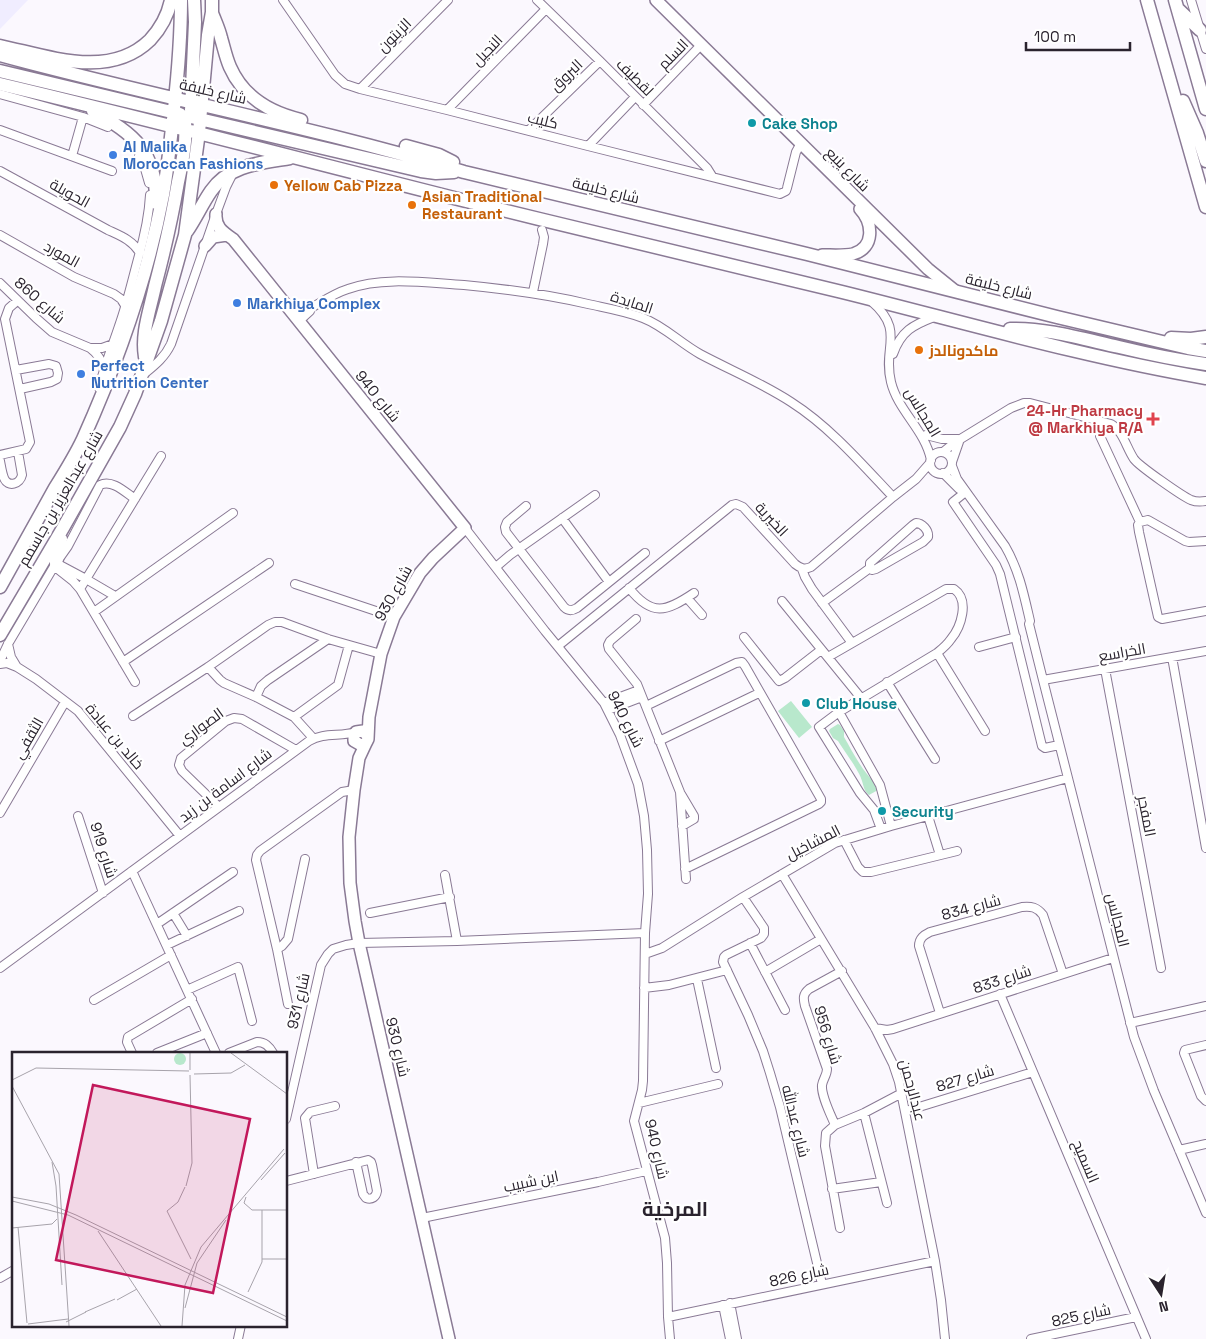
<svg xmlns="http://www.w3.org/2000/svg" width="1206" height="1339" font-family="'Space Grotesk',Cairo,sans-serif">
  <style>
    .commercial { fill: #f0edff }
    .green { fill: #b8e8cc }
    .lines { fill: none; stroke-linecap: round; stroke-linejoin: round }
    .street-casing { stroke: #8a7a95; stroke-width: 10 }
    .secondary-casing { stroke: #8a7a95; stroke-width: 14 }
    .primary-casing { stroke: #8a7a95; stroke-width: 15 }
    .street { stroke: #fff; stroke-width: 8 }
    .secondary { stroke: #fff; stroke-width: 11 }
    .primary { stroke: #fff; stroke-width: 12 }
    .culture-dot { fill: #0f9aa8; stroke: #fff; stroke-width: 2 }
    .shop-dot { fill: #3f7fe0; stroke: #fff; stroke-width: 2 }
    .food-dot { fill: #e8710a; stroke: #fff; stroke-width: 2 }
    .health-dot { fill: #e0444e; stroke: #fff; stroke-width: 2 }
    .labels { text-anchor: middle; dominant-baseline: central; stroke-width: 4.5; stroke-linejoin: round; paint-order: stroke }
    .street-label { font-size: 15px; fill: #2a232e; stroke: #fff }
    .culture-label { font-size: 15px; font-weight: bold; fill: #0d838f; stroke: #fff; text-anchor: start }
    .shop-label { font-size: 15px; font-weight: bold; fill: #366cbe; stroke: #fff; text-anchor: start }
    .food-label { font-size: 15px; font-weight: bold; fill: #c56008; stroke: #fff; text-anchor: start }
    .health-label { font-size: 15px; font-weight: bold; fill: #be3a42; stroke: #fff; text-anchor: end }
    .district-label { font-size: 20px; font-weight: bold; fill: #2a232e; stroke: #fff }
    .inset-road { fill: none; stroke: #a7a3ab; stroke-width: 1 }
    .view { fill: #c2185b; fill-opacity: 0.15; stroke: #c2185b; stroke-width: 2.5 }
    .inset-edge { fill: none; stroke: #2a232e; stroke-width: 2.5 }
  </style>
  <rect width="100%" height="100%" fill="#fbf8fe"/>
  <path class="commercial" d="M0,0H28L0,29Z"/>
  <path class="green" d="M791,701L812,727L799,738L778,711Z
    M838,724L840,725L844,731V737C851,749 858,763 867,774C871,780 877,782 878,790L869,795C864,791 864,787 862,781C859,770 844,751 838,741L833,738L829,731L830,729Z"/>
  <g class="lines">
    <g class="street-casing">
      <path id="street" d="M283,0L335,75L345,84L360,89L447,110L588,146L780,194L786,191L787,188L796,152L801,143
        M537,0L600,61L707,168L712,176
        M1191,0L1206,49
        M360,89L448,0
        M0,94L83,117L108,127
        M643,105L701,45
        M447,110L546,9
        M0,130L112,171
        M529,130L600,61
        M588,146L635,97
        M72,156L83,117
        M139,156L143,162L149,183
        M0,171L108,230C121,236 132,240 140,253
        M0,235L74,277L114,294L121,299L126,307
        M0,283L36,318L52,332L90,348C98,354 102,360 104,369
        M533,292L543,244L544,237L542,230
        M871,301C906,331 882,347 891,382C898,411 925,430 931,460
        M293,314L305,308H311C323,301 335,293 348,289C383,276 428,283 464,285C506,289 546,294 588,304C606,308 625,311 643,318C664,326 680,343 700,354C730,370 762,383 791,402C830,427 861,463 893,497
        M299,321L310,311L311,308
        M90,348H102L113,344
        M893,354C901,331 913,325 934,317
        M16,370L49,364L56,366L58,373L57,379L51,382L20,389
        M144,374C155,365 165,357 171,344L216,214L226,187L232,175
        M99,388C104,367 112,347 119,326C127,304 132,281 138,259C144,238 149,216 150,195
        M926,435L942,439H958
        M1100,436L1140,522L1138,525L1139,532L1158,617L1162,619L1206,611
        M943,452L954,443L1011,408L1024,403H1030L1111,424C1123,431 1126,447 1134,459C1139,466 1182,496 1191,500C1196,502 1200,502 1206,501
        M930 463a11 11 0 1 1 22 0a11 11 0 1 1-22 0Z
        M0,455L26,449L30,442L5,319L9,308L17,301
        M0,461C1,466 2,473 4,478C8,488 20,484 22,475L18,452
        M952,462L960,439
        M952,466L957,479L1005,546C1019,570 1024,595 1030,621L1029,624L1043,680L1134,1037L1154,1091L1206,1213
        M943,473L959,489
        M963,494L953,502L996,565L1000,574L1042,746L1045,748L1059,745
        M526,506L507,522L505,527L506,532L564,607C568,611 572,611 577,608L645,553
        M562,518L609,582
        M1140,522L1148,520L1185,541L1189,542L1206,541
        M465,528L545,631L604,703L620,735L638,784L644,816L647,850L648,894L645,933L643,1081L642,1090L634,1121L665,1238L667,1263L668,1317L670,1339
        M56,563L86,579L115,596
        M54,566L73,581L80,589L135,682
        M496,567L510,555L595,495
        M802,569L805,577L812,589L852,643
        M295,584L394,617
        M629,588C652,617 666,612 694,593
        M80,589L161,456
        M687,598L702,615
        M782,601L861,698
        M822,603L870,568V563L913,525L916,523C922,523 929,530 928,537L923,542L876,569L872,570L870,568
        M94,612L233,513
        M636,619L610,641L608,645L609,649L637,684L680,792L686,879
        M744,637L779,681L785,678L821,650
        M8,644L11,657L17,667
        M558,646L732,505L736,504L743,507L795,564C800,568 804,570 811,567L893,497L916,479L930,463
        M979,647L1016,637
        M937,653L985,731
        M828,657L946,589H954C970,600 961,627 951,639C947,645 942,649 937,653L839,712L819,727L860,793L874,810L881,829
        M1172,657L1206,848
        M0,661L8,644L56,563L68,546L100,485C112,479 125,492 135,499
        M123,662L269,563
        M0,664L7,663L17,667L36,679L78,711L180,836
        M208,667L220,680L224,683L256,697L294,717L338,685L349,645
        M1105,669L1161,968
        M1043,680L1206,651
        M887,682L935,759
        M256,697L261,686L268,680L328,639
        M604,703L639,690
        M646,706L736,663L742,662L745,666L821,799V802L819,804L685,869
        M608,710L642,697
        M839,712L880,785L891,826
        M133,716L208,667L268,625L275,622H282L328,639L381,654
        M294,717L313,738
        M659,741L759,693
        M681,794L694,816V819L682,826
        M218,806L182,771L179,765L181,758L226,721L234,718L242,719L296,750
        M0,813L65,702
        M78,816L103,893
        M928,816L940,855
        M844,840L858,867L863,872H871L957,851
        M132,871L216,1053
        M782,874L875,1028L893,1064L899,1082L935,1261L941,1300L945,1339
        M445,875L457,941
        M743,897L764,928V934L761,938L726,955L724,957L723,962L748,1015L763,1051L770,1073L780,1107L822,1284
        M173,913L187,936
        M370,913L450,897
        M157,924L233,872
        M750,943L785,1010
        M167,945L239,911
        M277,949L282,946L288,939L305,859
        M645,954L662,948L743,897L835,843L891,826L1068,778
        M0,968L309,741C324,732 340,737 356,732
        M765,972L821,939
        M697,979L716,1068
        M644,988L669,985L727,970
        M187,990L238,967L252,1021
        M1000,994L1146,1339
        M94,1000L171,955
        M288,1004L277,949L256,860L257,855L260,851L342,792L354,790
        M940,1013L919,946C919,938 924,935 930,932L1022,907C1031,906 1037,907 1043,915L1063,974
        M1130,1023L1206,1006
        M875,1028L887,1030L893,1029L1113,958
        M1206,1045L1185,1050L1184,1053L1201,1096L1206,1101
        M132,1053L127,1042L128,1037L192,999
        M157,1053L207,1033
        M229,1053L257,1042C265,1042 269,1046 273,1053
        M639,1103L718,1084
        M906,1111L1033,1072
        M864,1113L887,1203
        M286,1119L321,965L328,954L333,949L346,945L359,943L457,941L645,933
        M835,1125C831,1115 821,1096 822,1085C823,1079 827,1075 827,1069L805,1006C803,998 803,994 809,989L842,971
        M1179,1150L1206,1144
        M314,1174L305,1118L310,1112L335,1106
        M286,1181L368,1160L371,1162L372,1165L377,1191C376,1197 372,1200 366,1198L363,1194L356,1162
        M832,1189L881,1182
        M422,1218L598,1182L646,1171
        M840,1228L825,1146L826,1133L835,1125L864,1113L902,1093
        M0,1278L14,1270
        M730,1303L737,1339
        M723,1305L730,1339
        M668,1317L935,1261
        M238,1339L241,1325
        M1031,1339L1136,1317"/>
    </g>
    <g class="secondary-casing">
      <path id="secondary" d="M656,0L928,269L954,290
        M216,214C215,227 223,232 233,239L465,528L433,558L420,573L394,617L381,654L369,717L368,739L366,743L361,745L354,741V736L356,732L363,731L367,735
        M205,246L213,237L227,235
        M822,255C832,255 843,256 853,254C875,248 873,223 860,209
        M366,743L359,758L354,790L349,837L350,883L355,921L359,943L449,1339"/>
    </g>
    <g class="primary-casing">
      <path id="primary" d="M1147,0L1206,207
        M1175,0L1206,109
        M1178,9L1200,30
        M212,13C215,21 219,29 221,38C224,48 226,58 230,67C243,97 271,113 301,120
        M0,46C48,56 109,80 150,40C161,28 168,15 171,0
        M0,55C154,97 311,126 464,172L807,254L1057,317L1188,348L1206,351
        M0,71L180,114
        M0,84C156,121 311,162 466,201C591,232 716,262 842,292C963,322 1083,357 1206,378
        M1183,101L1197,133L1206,161
        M191,110L195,22L194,0
        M93,111C134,134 157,152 156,203
        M172,126L181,120L191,117L421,171L436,173L454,172
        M406,146L439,155L453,162
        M187,231C196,218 202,204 211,191C229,165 260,163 290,158
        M1010,329C1047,328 1083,339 1119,347C1148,354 1177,360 1206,364
        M1171,338L1191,339L1206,337
        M145,357C141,333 150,310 155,286C164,252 172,217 178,182C182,163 187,142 185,122
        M56,563L61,539
        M0,587C18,554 37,521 55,488C65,472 75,456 83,439C118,361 147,279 163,195C168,167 171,138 174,109C178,73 181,37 181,0
        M0,635L63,528L120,427L135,394L161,321L185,235L199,132L208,35L212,12V0"/>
    </g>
    <use href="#street" class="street"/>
    <use href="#secondary" class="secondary"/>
    <use href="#primary" class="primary"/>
  </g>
  <g class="culture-dot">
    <circle cx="752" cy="123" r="5"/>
    <circle cx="806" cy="703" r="5"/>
    <circle cx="882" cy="811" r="5"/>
  </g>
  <g class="shop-dot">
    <circle cx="113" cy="155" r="5"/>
    <circle cx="237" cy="303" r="5"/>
    <circle cx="81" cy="374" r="5"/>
  </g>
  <g class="food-dot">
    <circle cx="274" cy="185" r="5"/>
    <circle cx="412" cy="205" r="5"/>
    <circle cx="919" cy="350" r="5"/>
  </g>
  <path class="health-dot" d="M1150.5 411.5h5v5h5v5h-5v5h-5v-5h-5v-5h5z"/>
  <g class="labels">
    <g class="street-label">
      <text transform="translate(394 35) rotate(-45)">الزيتون</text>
      <text transform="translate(487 50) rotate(-46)">النجيل</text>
      <text transform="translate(673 54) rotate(-46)">السلم</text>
      <text transform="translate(566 75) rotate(-44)">البروق</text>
      <text transform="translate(635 77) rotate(45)">لقطيف</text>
      <text transform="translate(213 91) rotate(13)">شارع خليفة</text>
      <text transform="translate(543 120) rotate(14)">كليب</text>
      <text transform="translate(848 169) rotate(45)">شارع ينبع</text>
      <text transform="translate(606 190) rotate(14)">شارع خليفة</text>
      <text transform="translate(70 193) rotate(29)">الحويلة</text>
      <text transform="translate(62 254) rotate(29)">المورد</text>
      <text transform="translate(999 286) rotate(14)">شارع خليفة</text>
      <text transform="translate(40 300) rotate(41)">شارع 860</text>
      <text transform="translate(632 302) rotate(18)">المايدة</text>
      <text transform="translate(378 396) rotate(51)">شارع 940</text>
      <text transform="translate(923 412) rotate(59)">المجالس</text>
      <text transform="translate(60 498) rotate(-60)">شارع عبدالعزيز بن جاسمم</text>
      <text transform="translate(772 519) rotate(47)">الخيرية</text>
      <text transform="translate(393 593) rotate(-61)">شارع 930</text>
      <text transform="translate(1122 652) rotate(-10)">الخراسع</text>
      <text transform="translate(626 719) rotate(63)">شارع 940</text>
      <text transform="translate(201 726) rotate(-36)">الصواري</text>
      <text transform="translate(115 736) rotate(50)">خالد بن عبادة</text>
      <text transform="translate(28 738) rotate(-60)">الثقفي</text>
      <text transform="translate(225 785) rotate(-37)">شارع اسامة بن زيد</text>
      <text transform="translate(1147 816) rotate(79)">المفجر</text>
      <text transform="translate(813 842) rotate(-27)">المشاخيل</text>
      <text transform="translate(104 850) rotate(72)">شارع 919</text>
      <text transform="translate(971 907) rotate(-15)">شارع 834</text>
      <text transform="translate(1118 920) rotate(76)">المجالس</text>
      <text transform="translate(1002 979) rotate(-18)">شارع 833</text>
      <text transform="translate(298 1001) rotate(-77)">شارع 931</text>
      <text transform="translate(828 1035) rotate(73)">شارع 956</text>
      <text transform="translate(398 1047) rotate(77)">شارع 930</text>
      <text transform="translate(965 1078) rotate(-17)">شارع 827</text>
      <text transform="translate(913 1090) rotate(75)">عبدالرحمن</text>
      <text transform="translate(796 1121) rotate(76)">شارع عبدالله</text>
      <text transform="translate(657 1149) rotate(77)">شارع 940</text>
      <text transform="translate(1086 1161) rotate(67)">السميح</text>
      <text transform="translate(531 1181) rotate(-12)">ابن شبيب</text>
      <text transform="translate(799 1275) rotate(-12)">شارع 826</text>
      <text transform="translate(1081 1315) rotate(-12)">شارع 825</text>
    </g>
    <g class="culture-label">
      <text x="762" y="123">Cake Shop</text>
      <text x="816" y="703">Club House</text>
      <text x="892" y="811">Security</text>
    </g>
    <g class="shop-label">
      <text x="123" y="146">Al Malika<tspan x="123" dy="17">Moroccan Fashions</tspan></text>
      <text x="247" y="303">Markhiya Complex</text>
      <text x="91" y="365">Perfect<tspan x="91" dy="17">Nutrition Center</tspan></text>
    </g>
    <g class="food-label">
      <text x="284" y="185">Yellow Cab Pizza</text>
      <text x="422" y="196">Asian Traditional<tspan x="422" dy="17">Restaurant</tspan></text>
      <text x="929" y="350">ماكدونالدز</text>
    </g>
    <g class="health-label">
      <text x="1143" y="410">24-Hr Pharmacy<tspan x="1143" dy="17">@ Markhiya R/A</tspan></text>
    </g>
    <g class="district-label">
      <text x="675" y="1209">المرخية</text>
    </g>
  </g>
  <g transform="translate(12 1052)">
    <rect width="275" height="275" fill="#fbf8fe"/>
    <path d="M162 7a6 6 0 1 1 12 0a6 6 0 1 1-12 0Z" fill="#b8e8cc"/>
    <path class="inset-road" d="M219,1L275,42M178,18V1M182,22L219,21L233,13M0,28L24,16L177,19M0,34L47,122L57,274M40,110L44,134L50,233M249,128L273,101M174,134L180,111L178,23M173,135L166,150L155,159L179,207M0,145L37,152L64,163L275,265M234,145L232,151L240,158H275M0,149L56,163L275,269M6,175L15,271M0,176L40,172L45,167M86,179L149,274M250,207H275M236,240L250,210V158M105,248L125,237M173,256L185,211L214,168M73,260L103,247M54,270L74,260M16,272L56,267M170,274L173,233L189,195L272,97"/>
    <path class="view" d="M81,33L238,67L201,241L44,208Z"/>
    <rect width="275" height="275" class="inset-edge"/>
  </g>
  <g transform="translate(1161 1294) rotate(168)" stroke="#ffffff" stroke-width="4" paint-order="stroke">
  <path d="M0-4L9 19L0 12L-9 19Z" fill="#2a232e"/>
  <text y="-8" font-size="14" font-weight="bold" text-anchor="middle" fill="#2a232e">N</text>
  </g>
  <path d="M1026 42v8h104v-8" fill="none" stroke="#2a232e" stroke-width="2.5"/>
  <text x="1034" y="42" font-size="15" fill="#2a232e" stroke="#ffffff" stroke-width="4" paint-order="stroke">100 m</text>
</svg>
